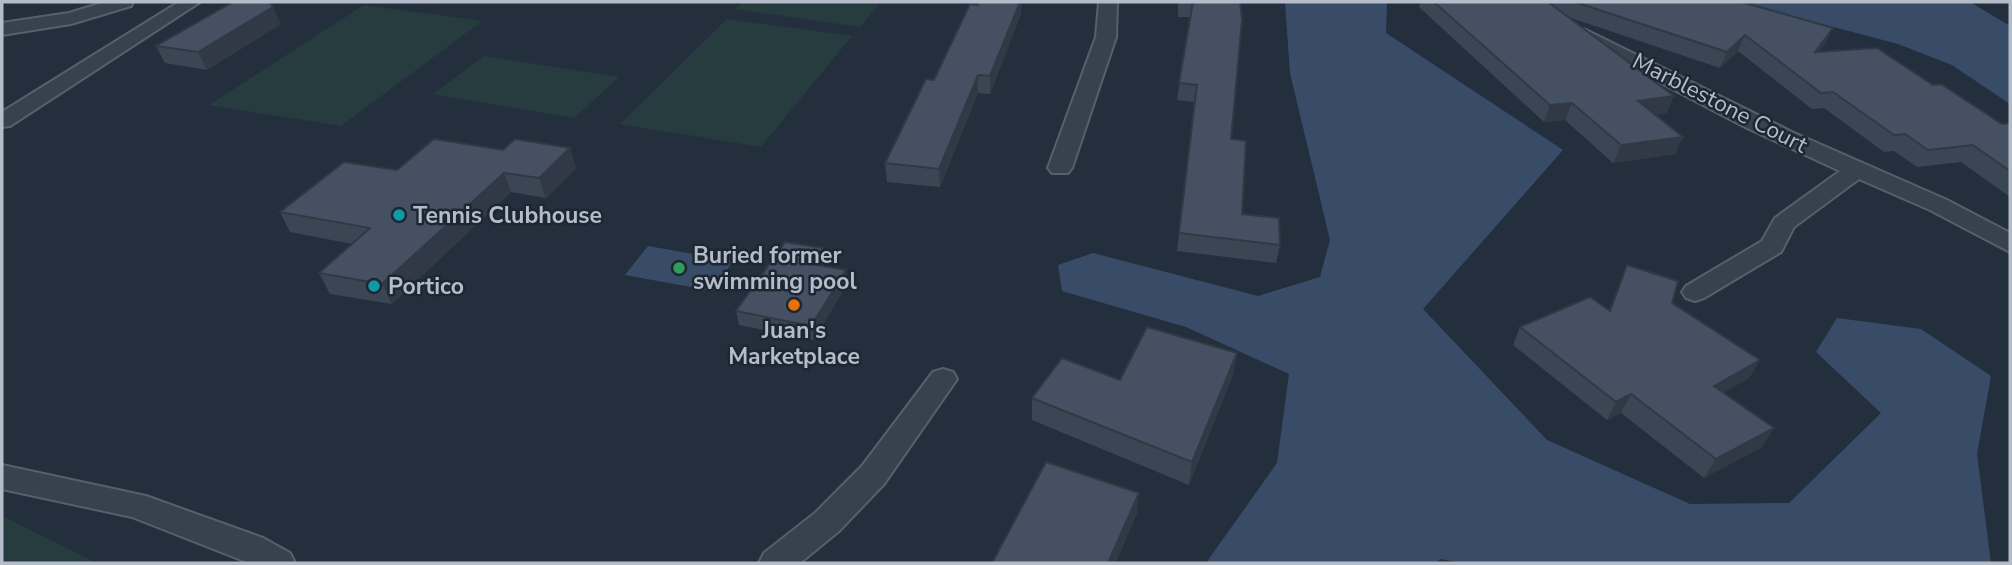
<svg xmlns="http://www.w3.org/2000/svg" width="2012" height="565" font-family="'Nunito Sans',sans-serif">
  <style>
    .green { fill: #263c3f }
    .water { fill: #394c67 }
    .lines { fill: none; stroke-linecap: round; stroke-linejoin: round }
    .minor-casing { stroke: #565f6c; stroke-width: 4 }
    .minor { fill: #38414e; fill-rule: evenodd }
    .wall { fill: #3b4654 }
    .shaded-wall { fill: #303945 }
    .building { fill: #455162; stroke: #303945; stroke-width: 2 }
    .culture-dot { fill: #0f9aa8; stroke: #1d2633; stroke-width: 2.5 }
    .leisure-dot { fill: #2e9e5b; stroke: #1d2633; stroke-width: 2.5 }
    .food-dot { fill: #e8710a; stroke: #1d2633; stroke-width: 2.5 }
    .labels { text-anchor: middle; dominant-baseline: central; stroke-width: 5; stroke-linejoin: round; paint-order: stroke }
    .street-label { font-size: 23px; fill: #b4bcc9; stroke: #1d2633 }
    .poi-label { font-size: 23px; font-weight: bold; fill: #b4bcc9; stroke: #1d2633; text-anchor: start }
  </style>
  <rect width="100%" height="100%" fill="#242f3e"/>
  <path class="green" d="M743,2H881L860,27L735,9Z
    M364,5L482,21L341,126L209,105Z
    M727,19L852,36L761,147L620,124Z
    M484,56L619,77L574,118L433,94Z
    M2,516L97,563H2Z"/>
  <path class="water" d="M1285,2H1387L1386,33L1563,150L1423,309L1547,440L1690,504L1789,503L1881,413L1816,352L1837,318L1921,329L1991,376L1977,454L1991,563H1463L1440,559L1436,563H1206L1277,463L1289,374L1186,327L1062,291L1058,265L1093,253L1258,296L1320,277L1330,240L1290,73Z
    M1739,2H1970L2010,26V104L1952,65L1898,44Z
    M648,246L733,261L713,291L625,275Z"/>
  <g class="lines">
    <g class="minor-casing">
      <path id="minor" d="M105,2H133L131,6L71,24L2,35V23L69,13Z
        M179,2H200L10,126L2,127V112Z
        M1099,2H1117L1116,37L1072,168L1068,173H1052L1048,168L1096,37Z
        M1584,29L1792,132L1947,200L2010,233V252L1930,210L1859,179L1794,227L1781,252L1704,298L1695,301L1686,298L1682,292L1686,286L1762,241L1775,218L1840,171L1747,128L1577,39L1574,35Z
        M943,369L953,372L957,379L884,484L839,531L800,563H759L764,553L815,513L862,466L933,372Z
        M2,465L146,496L263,538L290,553L295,563H249L132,517L2,489Z"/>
    </g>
    <use href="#minor" class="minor"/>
  </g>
  <path class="wall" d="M1178,2H1240L1231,139L1242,214L1280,245L1276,263L1177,251L1194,102L1177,100L1190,17H1178Z
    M1420,2H1742L1825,44L1819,52L1933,85L2002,124L2010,123V197L1961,162L1917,167L1894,151L1884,152L1824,108L1812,109L1738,51L1720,68L1568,17L1667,113L1655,115L1683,137L1675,154L1613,163L1565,120L1544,122L1419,7Z
    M978,5L1021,14L990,94L978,93L940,187L887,182L885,163Z
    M281,24L207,70L165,63L156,46Z
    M570,148L576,168L546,198L511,192L392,304L330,294L319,273L352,244L290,232L280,212L397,170L503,150Z
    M825,262L823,265L846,270L847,284L814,340L739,325L736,311Z
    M1627,265L1672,303L1760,360L1749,378L1724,392L1762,447L1704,478L1621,413L1607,420L1513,345L1520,327L1609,310Z
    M1237,353L1233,375L1189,485L1032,420V398L1120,380Z"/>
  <path class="shaded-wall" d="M1020,2H1022L1021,14L990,94V76Z
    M273,7L281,24L207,70L198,52Z
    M1833,28L1825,44L1806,69L1815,52Z
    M1745,35L1738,51L1720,68L1727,52Z
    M978,75V93L940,187L939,169Z
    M1674,96L1667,113L1631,118L1638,101Z
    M1572,103L1565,120L1544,122L1550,105Z
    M1683,137L1675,154L1613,163L1621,145Z
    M570,148L576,168L546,198L539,178Z
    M504,173L511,192L392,304L382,284Z
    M823,248L825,262L814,278L812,264Z
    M846,270L847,284L814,340L811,326Z
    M1237,353L1233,375L1189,485L1192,462Z
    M1760,360L1749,378L1704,404L1714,386Z
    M1631,394L1621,413L1607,420L1616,402Z
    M1774,428L1762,447L1704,478L1716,459Z
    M1139,493L1137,514L1116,563H1108Z"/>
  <path class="building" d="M233,2H270L273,7L198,52L156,46Z
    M978,2H1020L990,76L978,75L939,169L885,163L926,79L934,80L970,4L978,5Z
    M1193,2H1240L1242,20L1231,139L1246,141L1242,214L1279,218L1280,245L1179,233L1197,85L1179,83Z
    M1434,2H1548L1674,96L1638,101L1683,137L1621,145L1572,103L1550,105Z
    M1575,2H1742L1833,28L1815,52L1877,48L1933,85L1941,84L2002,124L2010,123V171L1973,145L1928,150L1905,134L1894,135L1833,92L1821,93L1745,35L1727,52Z
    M434,139L503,150L515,139L570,148L539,178L504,173L382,284L319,273L370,228L280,212L344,162L397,170Z
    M785,242L823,248L812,264L846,270L811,326L736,311Z
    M1627,265L1678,281L1672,303L1760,360L1714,386L1774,428L1716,459L1631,394L1616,402L1520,327L1590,297L1610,311Z
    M1147,327L1237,353L1192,462L1032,398L1062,358L1120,380Z
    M1046,462L1139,493L1108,563H992Z"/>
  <g class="culture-dot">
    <circle cx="399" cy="215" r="7"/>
    <circle cx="374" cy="286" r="7"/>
  </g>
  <circle class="leisure-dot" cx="679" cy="268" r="7"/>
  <circle class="food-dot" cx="794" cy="305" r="7"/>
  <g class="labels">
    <g class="street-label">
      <text transform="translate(1720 103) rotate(27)">Marblestone Court</text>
    </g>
    <g class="poi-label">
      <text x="413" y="215">Tennis Clubhouse</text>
      <text x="693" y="255">Buried former<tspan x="693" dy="26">swimming pool</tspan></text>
      <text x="388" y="286">Portico</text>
      <text x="794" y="330" text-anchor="middle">Juan's<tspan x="794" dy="26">Marketplace</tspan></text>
    </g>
  </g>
  <rect width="2012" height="565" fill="none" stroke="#b4bcc9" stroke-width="7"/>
</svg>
